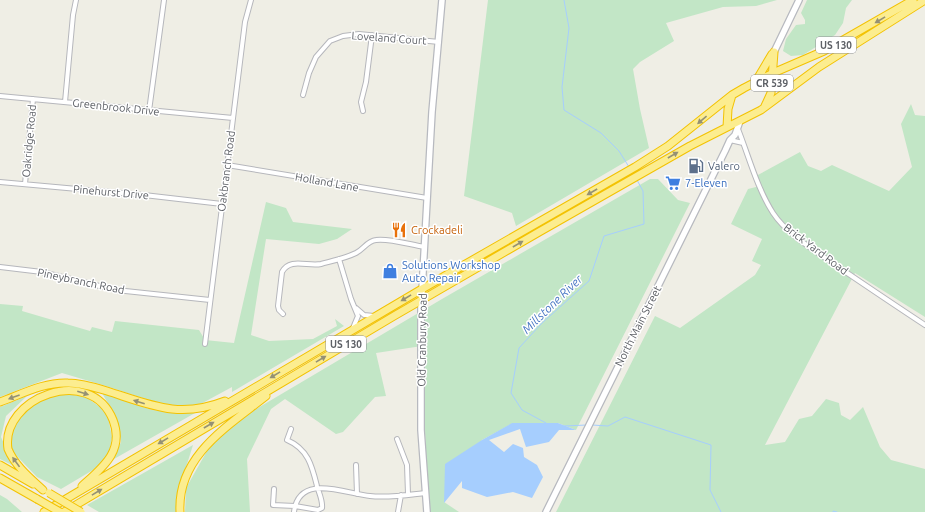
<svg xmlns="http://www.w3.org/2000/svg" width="925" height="512" font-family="Ubuntu,sans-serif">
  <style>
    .green { fill: #c2e6c6 }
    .water { fill: #a6cefe }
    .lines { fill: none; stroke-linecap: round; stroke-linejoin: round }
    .stream { stroke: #a6cefe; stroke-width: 1 }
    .street-casing { stroke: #b6b7bc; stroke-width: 6 }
    .secondary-casing { stroke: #b7b9bf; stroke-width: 8 }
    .highway-casing { stroke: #f3c202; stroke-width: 9 }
    .street { stroke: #fff; stroke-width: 4 }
    .secondary { stroke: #fff; stroke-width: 5.5 }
    .highway { stroke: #fced8f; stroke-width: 7 }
    .highway-bridge-casing { stroke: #f3c202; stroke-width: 9; stroke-linecap: butt }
    .highway-bridge { stroke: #fced8f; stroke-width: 7 }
    .oneway { fill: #959174 }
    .labels { text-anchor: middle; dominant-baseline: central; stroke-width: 3; stroke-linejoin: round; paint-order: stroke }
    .shield { fill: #fff; stroke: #8e9094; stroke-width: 1 }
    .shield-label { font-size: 10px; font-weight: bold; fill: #5d6066 }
    .street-label { font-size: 11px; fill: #5d6066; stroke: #fff }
    .service-label { font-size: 11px; fill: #4e5e75; stroke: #fff; text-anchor: start }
    .shop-label { font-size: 11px; fill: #366cbe; stroke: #fff; text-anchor: start }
    .food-label { font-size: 11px; fill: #c56008; stroke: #fff; text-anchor: start }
    .water-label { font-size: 12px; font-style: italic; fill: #4776c3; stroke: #fff }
  </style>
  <rect width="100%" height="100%" fill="#efeee5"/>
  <path class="green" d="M488,0H777L756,6L723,7L666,23L674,41L640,62L633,69L640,109L649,148L516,226L512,213L464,196Z
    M807,0H852L846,8L843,23L835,35L803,55L791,56L783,51L786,39L796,25L805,24V20L801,13Z
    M911,104L915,115L925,116V317L855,273L765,445L785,442L799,419L812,416L826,399L839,403L841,415L850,420L863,407L880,447L891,460L925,469V512H556L655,316L680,328L755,275L761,265L752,261L762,239L731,224L748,189L760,186L756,176L800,152L808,166L821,171L832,165L889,191L912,167L901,124Z
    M650,179H658L678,200L690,203L576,430L558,423H513L482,440L444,502L459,512H428L422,346L376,353L386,396L375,397L343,432L336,434L285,399L271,409L247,459L250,512H185L186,488L207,451L229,425L442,299Z
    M266,202L286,208L293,222L352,229L337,239L319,244L266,239L251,335L269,341L313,339L337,326L335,319L344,326L232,392V387L197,406L164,405L106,386L62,373L0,397V304L23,306L22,311L90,331L92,327L112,332L115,321L199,330L205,340L234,343Z
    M102,393L152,410L195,413L114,459L121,442L117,419Z
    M68,394L86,397L107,412L112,437L109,456L93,470L61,489L37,477L12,451L9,428L21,408L51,396Z
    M27,396L6,416L1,437L14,466L0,459V407Z
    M193,445L177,496V512H99L87,505Z
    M0,495L7,499L22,512H0Z"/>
  <path class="water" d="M512,423H558L576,430H559L549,442L526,447L520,429L489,440L504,452L513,444L523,448L524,457L537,465L543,477L532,498L513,492L487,497L462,488V481L444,503L445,464L482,440Z"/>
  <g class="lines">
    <path class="stream" d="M564,0L569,28L562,87L564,110L601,133L619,151L629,167
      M546,423L522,410L511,393L519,348L542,323L589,281L604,236L644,224L643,191L637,180
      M592,425L608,426L625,417L711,445L710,490L721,512
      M564,426L587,425
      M833,512V511L837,512"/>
    <g class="street-casing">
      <path id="street" d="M303,95L309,73L316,57L330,41L343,36L359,34L439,42
        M0,96L233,118
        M65,102L73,15L76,0
        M149,111L164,0
        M363,111L361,102L366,82L372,35
        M738,129C749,157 757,188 773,213C787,234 811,248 831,262C862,283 893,304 925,325
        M730,140L743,143
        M227,165L427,198
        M0,182L144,195L222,204
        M25,184L33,99
        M339,259L351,299L358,316L353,328
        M0,267L42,272L116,290L210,300
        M356,308L364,315L374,316
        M283,314L279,310L278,306L282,272C290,257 308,267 321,264C332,261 346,258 356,253C364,249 367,241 376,240C389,238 411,245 425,247
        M205,344L241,54L245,22L251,0
        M397,439L407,465L408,494
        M356,465L357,494
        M274,489L273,505L295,506L318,510L322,508C323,501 319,493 317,486C312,466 308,449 287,440L291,429
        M294,512C299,472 346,494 370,496C388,498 407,495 425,493
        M398,512L401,495"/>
    </g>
    <g class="secondary-casing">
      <path id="secondary" d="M774,52L799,0
        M427,512L421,430V308L432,112L442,0
        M546,512L725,151L730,140L735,135L740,121"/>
    </g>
    <g class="highway-casing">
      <path id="highway" d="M756,81L772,54
        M765,106L771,93L774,52
        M727,127L728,109L732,95
        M0,402C22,394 44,382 68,383C81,383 94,387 107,391C151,405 179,419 225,401
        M0,465L33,484
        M0,478L37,499
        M43,490C30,478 15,466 8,449C0,398 90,363 113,420C125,451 102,468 82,486
        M44,512L422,289L635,167L668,146L732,95L744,88L773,73L824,51L913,0
        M64,512L394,316L539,232L690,146L761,110L819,67L925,0
        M180,512C177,456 228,426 266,396"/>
    </g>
    <use href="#street" class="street"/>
    <use href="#secondary" class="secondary"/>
    <use href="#highway" class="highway"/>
    <g class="highway-bridge-casing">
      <path id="highway-bridge" d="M49,493L81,512
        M37,499L60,512"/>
    </g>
    <use href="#highway-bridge" class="highway-bridge"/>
  </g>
  <defs><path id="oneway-solid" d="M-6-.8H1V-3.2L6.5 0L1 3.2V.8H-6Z"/></defs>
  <g class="oneway">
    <use href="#oneway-solid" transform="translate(880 20) rotate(149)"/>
    <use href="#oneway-solid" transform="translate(702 120) rotate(140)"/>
    <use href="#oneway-solid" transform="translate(673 155) rotate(-30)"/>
    <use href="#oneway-solid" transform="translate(592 192) rotate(150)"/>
    <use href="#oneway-solid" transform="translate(518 244) rotate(-30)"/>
    <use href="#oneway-solid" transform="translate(406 298) rotate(149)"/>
    <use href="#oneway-solid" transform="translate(321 359) rotate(-31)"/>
    <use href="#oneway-solid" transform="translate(275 375) rotate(149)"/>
    <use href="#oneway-solid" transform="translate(83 393) rotate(17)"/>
    <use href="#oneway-solid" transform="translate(14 397) rotate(160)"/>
    <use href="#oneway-solid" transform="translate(139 402) rotate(-163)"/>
    <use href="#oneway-solid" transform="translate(209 425) rotate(-30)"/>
    <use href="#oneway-solid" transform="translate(163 441) rotate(149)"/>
    <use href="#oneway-solid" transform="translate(16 462) rotate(-126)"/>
    <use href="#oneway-solid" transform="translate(97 492) rotate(-31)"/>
  </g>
  <defs>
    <g id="fuel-bare" transform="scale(1.2)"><path d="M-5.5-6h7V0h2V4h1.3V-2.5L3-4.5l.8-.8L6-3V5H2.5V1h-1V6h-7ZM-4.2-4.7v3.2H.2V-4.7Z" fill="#5c6f8a" stroke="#fff" stroke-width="2.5" paint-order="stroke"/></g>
    <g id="supermarket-bare" transform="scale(1.2)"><path d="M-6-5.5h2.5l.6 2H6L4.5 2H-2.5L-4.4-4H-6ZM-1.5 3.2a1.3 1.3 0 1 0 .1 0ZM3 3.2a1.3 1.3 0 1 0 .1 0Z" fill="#3f7fe0" stroke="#fff" stroke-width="2.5" paint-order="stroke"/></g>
    <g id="restaurant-bare" transform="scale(1.2)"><path d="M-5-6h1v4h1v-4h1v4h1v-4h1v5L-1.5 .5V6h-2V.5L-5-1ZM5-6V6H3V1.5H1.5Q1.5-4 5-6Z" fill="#e8710a" stroke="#fff" stroke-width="2.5" paint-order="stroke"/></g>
    <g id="shop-bare" transform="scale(1.2)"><path d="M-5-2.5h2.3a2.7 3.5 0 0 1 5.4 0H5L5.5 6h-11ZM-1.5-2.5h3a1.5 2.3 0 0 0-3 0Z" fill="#3f7fe0" stroke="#fff" stroke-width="2.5" paint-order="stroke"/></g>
  </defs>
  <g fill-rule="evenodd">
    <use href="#fuel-bare" x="696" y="166"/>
    <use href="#supermarket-bare" x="673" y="183"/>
    <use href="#restaurant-bare" x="399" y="230"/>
    <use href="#shop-bare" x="390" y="271"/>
  </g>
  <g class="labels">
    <g class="shield">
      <rect x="816" y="37" width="40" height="16" rx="3"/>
      <rect x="751" y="75" width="42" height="16" rx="3"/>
      <rect x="326" y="336" width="40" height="16" rx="3"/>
    </g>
    <g class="shield-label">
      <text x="836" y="45">US 130</text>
      <text x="772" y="83">CR 539</text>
      <text x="346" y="344">US 130</text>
    </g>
    <g class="street-label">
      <text transform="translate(389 38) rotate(4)">Loveland Court</text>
      <text transform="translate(116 107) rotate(6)">Greenbrook Drive</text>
      <text transform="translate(29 141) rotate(-85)">Oakridge Road</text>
      <text transform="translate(226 171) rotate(-83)">Oakbranch Road</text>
      <text transform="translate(327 182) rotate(10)">Holland Lane</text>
      <text transform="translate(111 192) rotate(5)">Pinehurst Drive</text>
      <text transform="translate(816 249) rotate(37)">Brick Yard Road</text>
      <text transform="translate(81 281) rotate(12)">Pineybranch Road</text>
      <text transform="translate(638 326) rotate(-63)">North Main Street</text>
      <text transform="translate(422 340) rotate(-89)">Old Cranbury Road</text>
    </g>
    <g class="service-label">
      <text x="708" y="166">Valero</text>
    </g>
    <g class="shop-label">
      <text x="685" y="183">7-Eleven</text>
      <text x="402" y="265">Solutions Workshop<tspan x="402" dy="13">Auto Repair</tspan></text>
    </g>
    <g class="food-label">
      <text x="411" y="230">Crockadeli</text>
    </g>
    <g class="water-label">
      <text transform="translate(552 304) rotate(-44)">Millstone River</text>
    </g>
  </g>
</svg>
